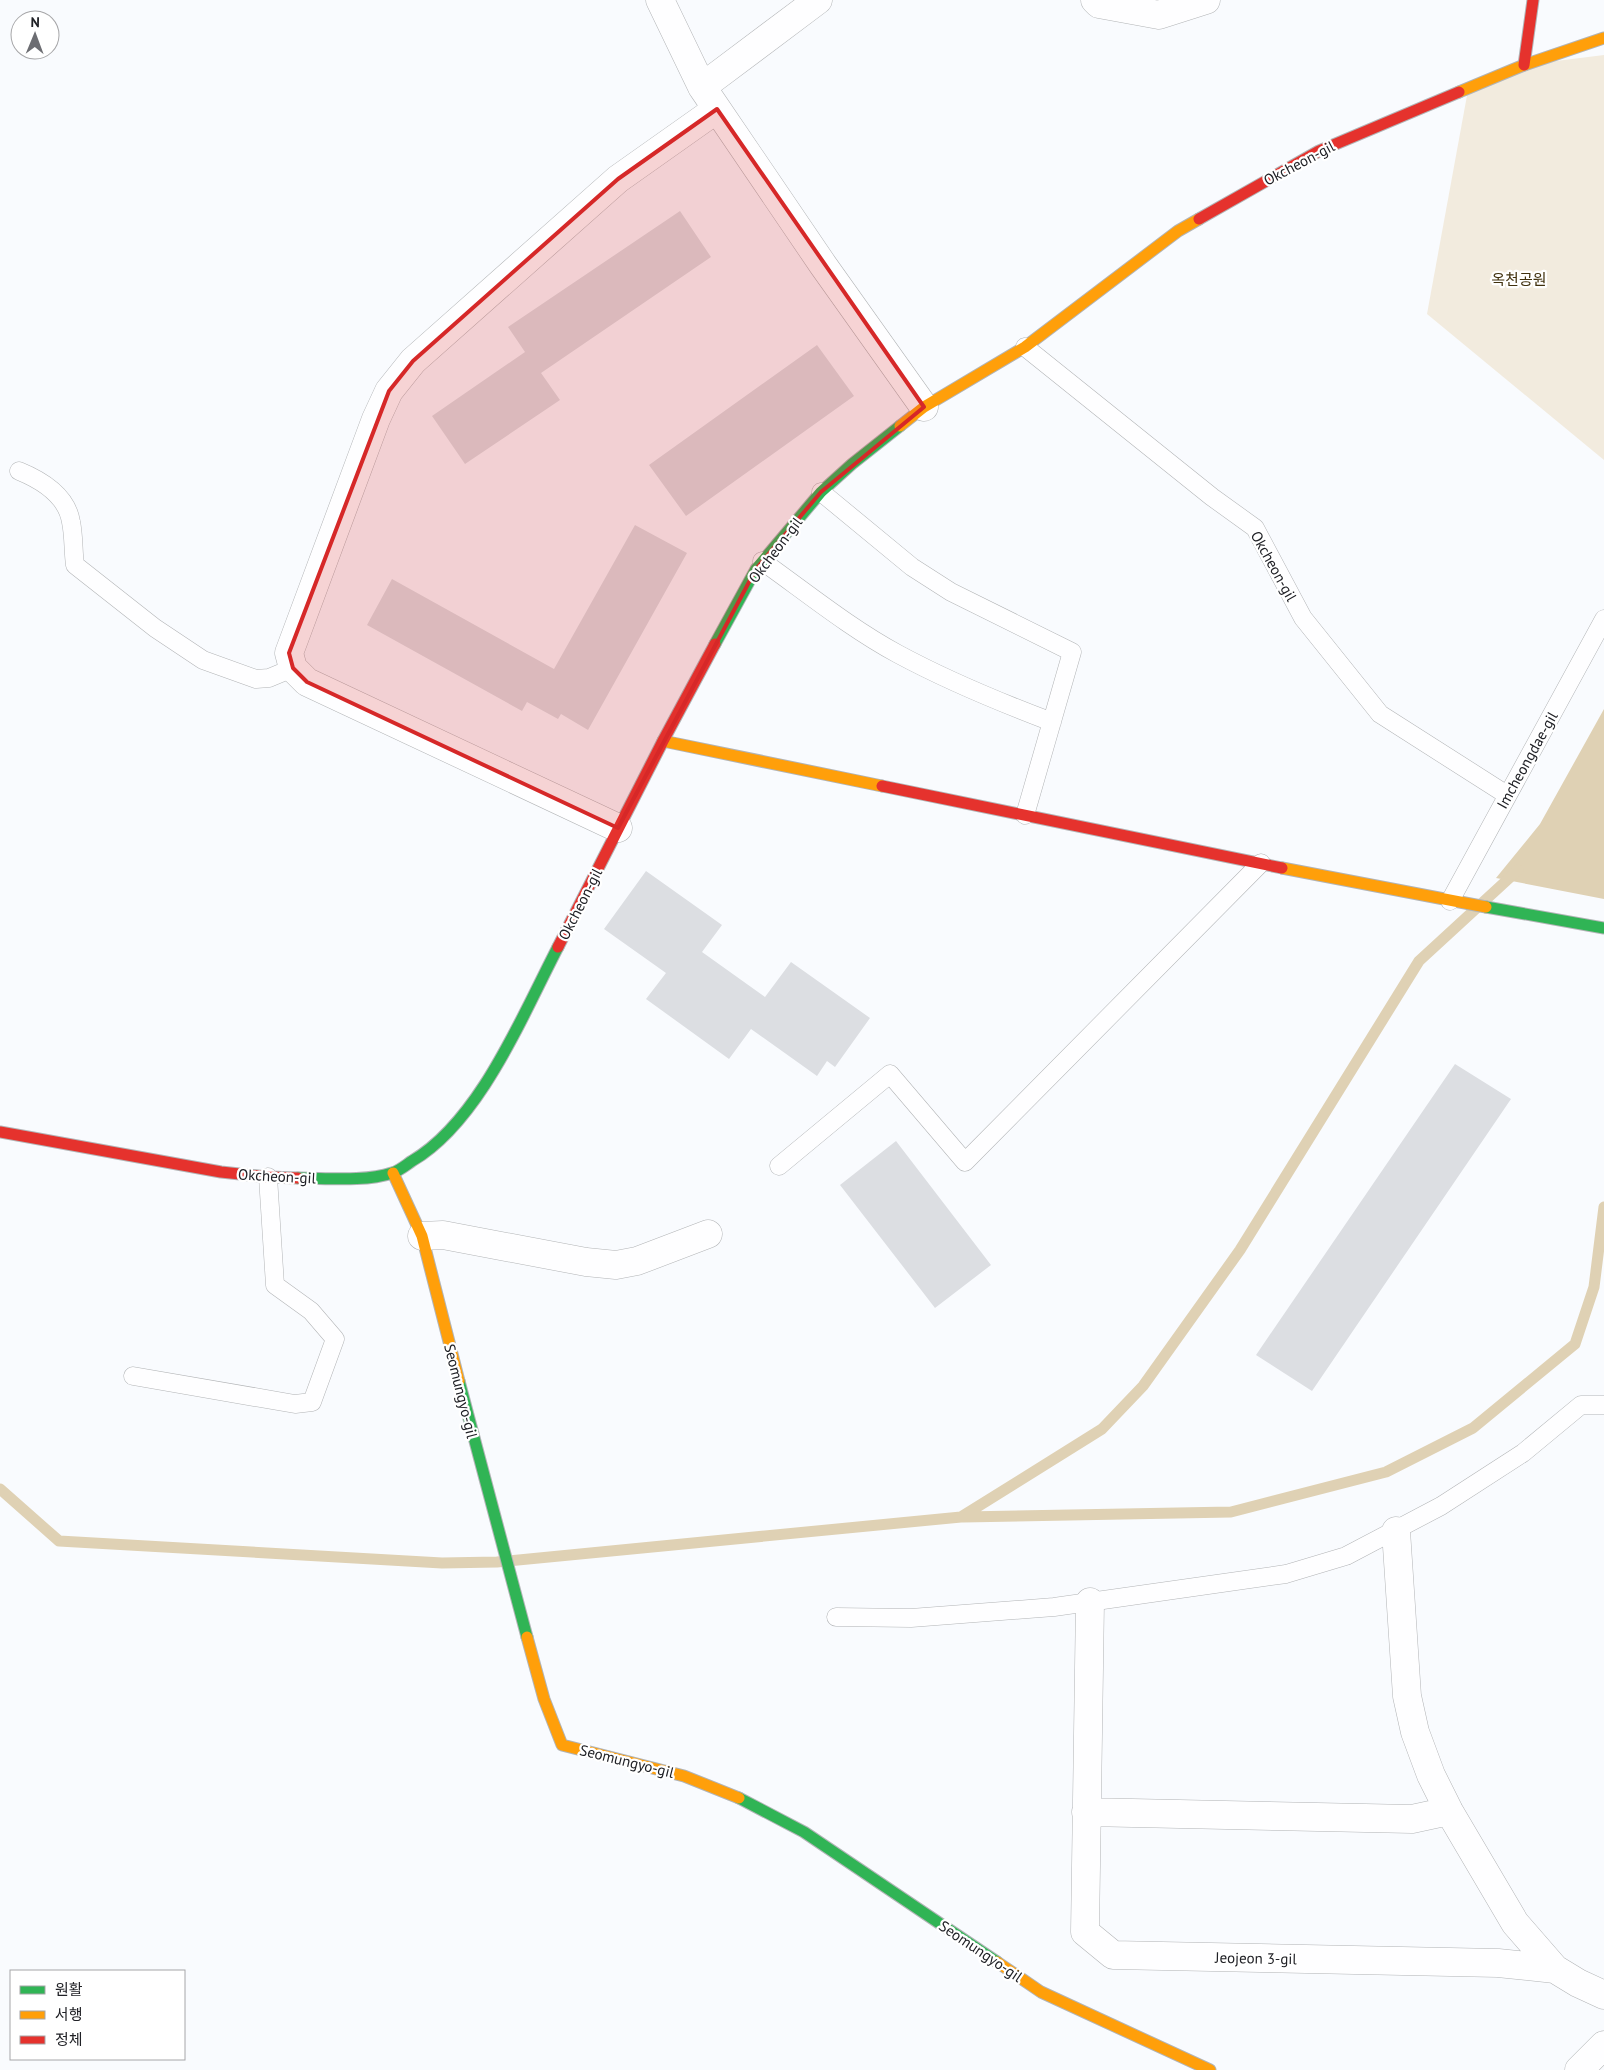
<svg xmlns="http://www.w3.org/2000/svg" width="1604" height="2070" font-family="'PT Sans','Noto Sans KR',sans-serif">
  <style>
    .green { fill: #f2ebde }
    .water { fill: #dfd1b4 }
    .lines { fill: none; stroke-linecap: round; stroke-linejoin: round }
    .stream { stroke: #dfd1b4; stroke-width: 11 }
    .building { fill: #dcdee2 }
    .lane-casing { stroke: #b2b4b6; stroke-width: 19 }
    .street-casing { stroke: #b2b4b6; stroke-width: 29 }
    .fast-casing { stroke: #b2b4b6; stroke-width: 13 }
    .slow-casing { stroke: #b2b4b6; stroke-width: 13 }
    .jam-casing { stroke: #b2b4b6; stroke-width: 13 }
    .lane { stroke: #fefeff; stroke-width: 18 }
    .street { stroke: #fefeff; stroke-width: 28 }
    .fast { stroke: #30b455; stroke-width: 11 }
    .slow { stroke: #ff9f0a; stroke-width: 11 }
    .jam { stroke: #e5322d; stroke-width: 11 }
    .marked { fill: #d62828; fill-opacity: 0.2; stroke: #d62828; stroke-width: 4; stroke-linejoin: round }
    .labels { text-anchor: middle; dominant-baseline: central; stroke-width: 4.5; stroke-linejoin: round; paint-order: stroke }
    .street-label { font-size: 15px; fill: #202126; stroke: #fff }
    .park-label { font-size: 15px; fill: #40300d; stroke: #fff }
  </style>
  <rect width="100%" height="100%" fill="#f9fbfe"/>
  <path class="green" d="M1604,55V460L1427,314L1468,90L1524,65Z"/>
  <path class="water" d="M1604,709V899L1496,878L1540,824Z"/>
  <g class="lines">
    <path class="stream" d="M0,1489L59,1541L442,1563L497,1562L961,1517L1102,1429L1143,1386L1240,1250L1419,961L1518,870
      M963,1517L1231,1512L1386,1472L1473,1428L1575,1344L1594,1287L1604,1207"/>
  </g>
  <path class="building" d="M680,211L711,257L541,373L560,400L465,464L432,416L525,352L508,327Z
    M817,345L854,396L686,516L649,465Z
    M635,525L687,553L588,730L561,714L558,719L527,702L522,711L367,625L392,579L554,669Z
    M646,871L722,925L702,952L765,997L791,962L870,1018L835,1067L827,1061L817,1076L751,1029L729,1059L646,999L666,973L604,929Z
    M1455,1064L1511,1099L1312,1391L1256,1355Z
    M896,1141L991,1265L935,1308L840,1185Z"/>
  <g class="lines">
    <g class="lane-casing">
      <path id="lane" d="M1025,347L1212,497L1255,528L1303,618L1380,714L1507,795
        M19,471C41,480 67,496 71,522C74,536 73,551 75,565L155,628L203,660L256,679L269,678L293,668
        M821,492L912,567L951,592L1072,652L1025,815
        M762,561C807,593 850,628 898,654C948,681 999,702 1052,722
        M1450,901L1604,619
        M779,1166L890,1074L965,1162L1261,863
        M133,1376L295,1404L312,1402L335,1339L311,1311L275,1285L268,1177
        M836,1617L911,1618L1054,1607L1286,1574L1346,1556L1441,1506L1523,1453L1581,1405H1604"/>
    </g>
    <g class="street-casing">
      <path id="street" d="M660,0L702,87L823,265L924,407
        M1095,0L1099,4L1159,15L1206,0
        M702,87L818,0
        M618,828L307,682L293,668L289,653L376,419L389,391L413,361L618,179L717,109
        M422,1236L443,1235L586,1262L616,1265L637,1261L708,1234
        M1396,1531L1407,1696L1415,1732L1431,1775L1449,1811L1515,1923L1555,1969L1578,1983L1604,1995
        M1090,1602L1085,1932L1113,1955L1498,1963L1555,1969
        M1086,1812L1412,1819L1449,1811
        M1579,2070L1604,2045"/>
    </g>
    <g class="fast-casing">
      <path id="fast" d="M715,644L756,569L821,492L852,464L900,426
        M1486,907L1604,928
        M298,1178C326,1178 365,1182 392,1173C399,1171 406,1165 412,1161C480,1121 522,1016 558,947
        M459,1381L527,1637
        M739,1798L804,1832L997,1962"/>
    </g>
    <g class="slow-casing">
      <path id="slow" d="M1459,92L1524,65L1604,38
        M900,426L924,407L1025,347L1178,231L1199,219
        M663,741L882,786
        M1282,868L1486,907
        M393,1173L422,1236L459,1381
        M527,1637L544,1699L562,1745L684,1776L739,1798
        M997,1962L1041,1992L1210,2070"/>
    </g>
    <g class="jam-casing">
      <path id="jam" d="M1524,65L1533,0
        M1199,219L1319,151L1459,92
        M882,786L1282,868
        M558,947L663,741L715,644
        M0,1132L221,1172L268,1177L298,1178"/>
    </g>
    <use href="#lane" class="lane"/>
    <use href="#street" class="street"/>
    <use href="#fast" class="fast"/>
    <use href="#slow" class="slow"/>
    <use href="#jam" class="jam"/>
  </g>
  <path class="marked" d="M717,109L924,407L821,492L756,569L618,828L307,682L293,668L289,653L389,391L413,361L618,179Z"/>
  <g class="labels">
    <g class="street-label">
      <text transform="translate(1299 163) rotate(-28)">Okcheon-gil</text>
      <text transform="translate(775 550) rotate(-53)">Okcheon-gil</text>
      <text transform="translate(1274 566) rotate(61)">Okcheon-gil</text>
      <text transform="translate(1527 760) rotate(-61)">Imcheongdae-gil</text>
      <text transform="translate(580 904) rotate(-63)">Okcheon-gil</text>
      <text transform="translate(277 1176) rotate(3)">Okcheon-gil</text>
      <text transform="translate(461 1391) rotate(76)">Seomungyo-gil</text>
      <text transform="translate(627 1761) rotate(14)">Seomungyo-gil</text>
      <text transform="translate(981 1951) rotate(34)">Seomungyo-gil</text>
      <text transform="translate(1256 1958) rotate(1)">Jeojeon 3-gil</text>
    </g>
    <g class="park-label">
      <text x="1519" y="279">옥천공원</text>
    </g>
  </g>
  <rect x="10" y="1970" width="175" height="90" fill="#ffffff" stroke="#a6a6a8"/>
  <rect x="20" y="1986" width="25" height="8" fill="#30b455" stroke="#a6a6a8"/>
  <text x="55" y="1995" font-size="15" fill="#202126">원활</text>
  <rect x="20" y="2011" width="25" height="8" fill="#ff9f0a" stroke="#a6a6a8"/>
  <text x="55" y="2020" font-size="15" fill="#202126">서행</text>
  <rect x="20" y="2036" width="25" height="8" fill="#e5322d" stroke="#a6a6a8"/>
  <text x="55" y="2045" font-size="15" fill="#202126">정체</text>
  <g transform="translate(35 35) rotate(1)"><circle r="24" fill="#ffffff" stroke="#a6a6a8"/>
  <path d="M0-4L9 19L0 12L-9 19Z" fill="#6c6d72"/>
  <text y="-8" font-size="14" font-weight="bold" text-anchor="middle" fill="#202126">N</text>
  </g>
</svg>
